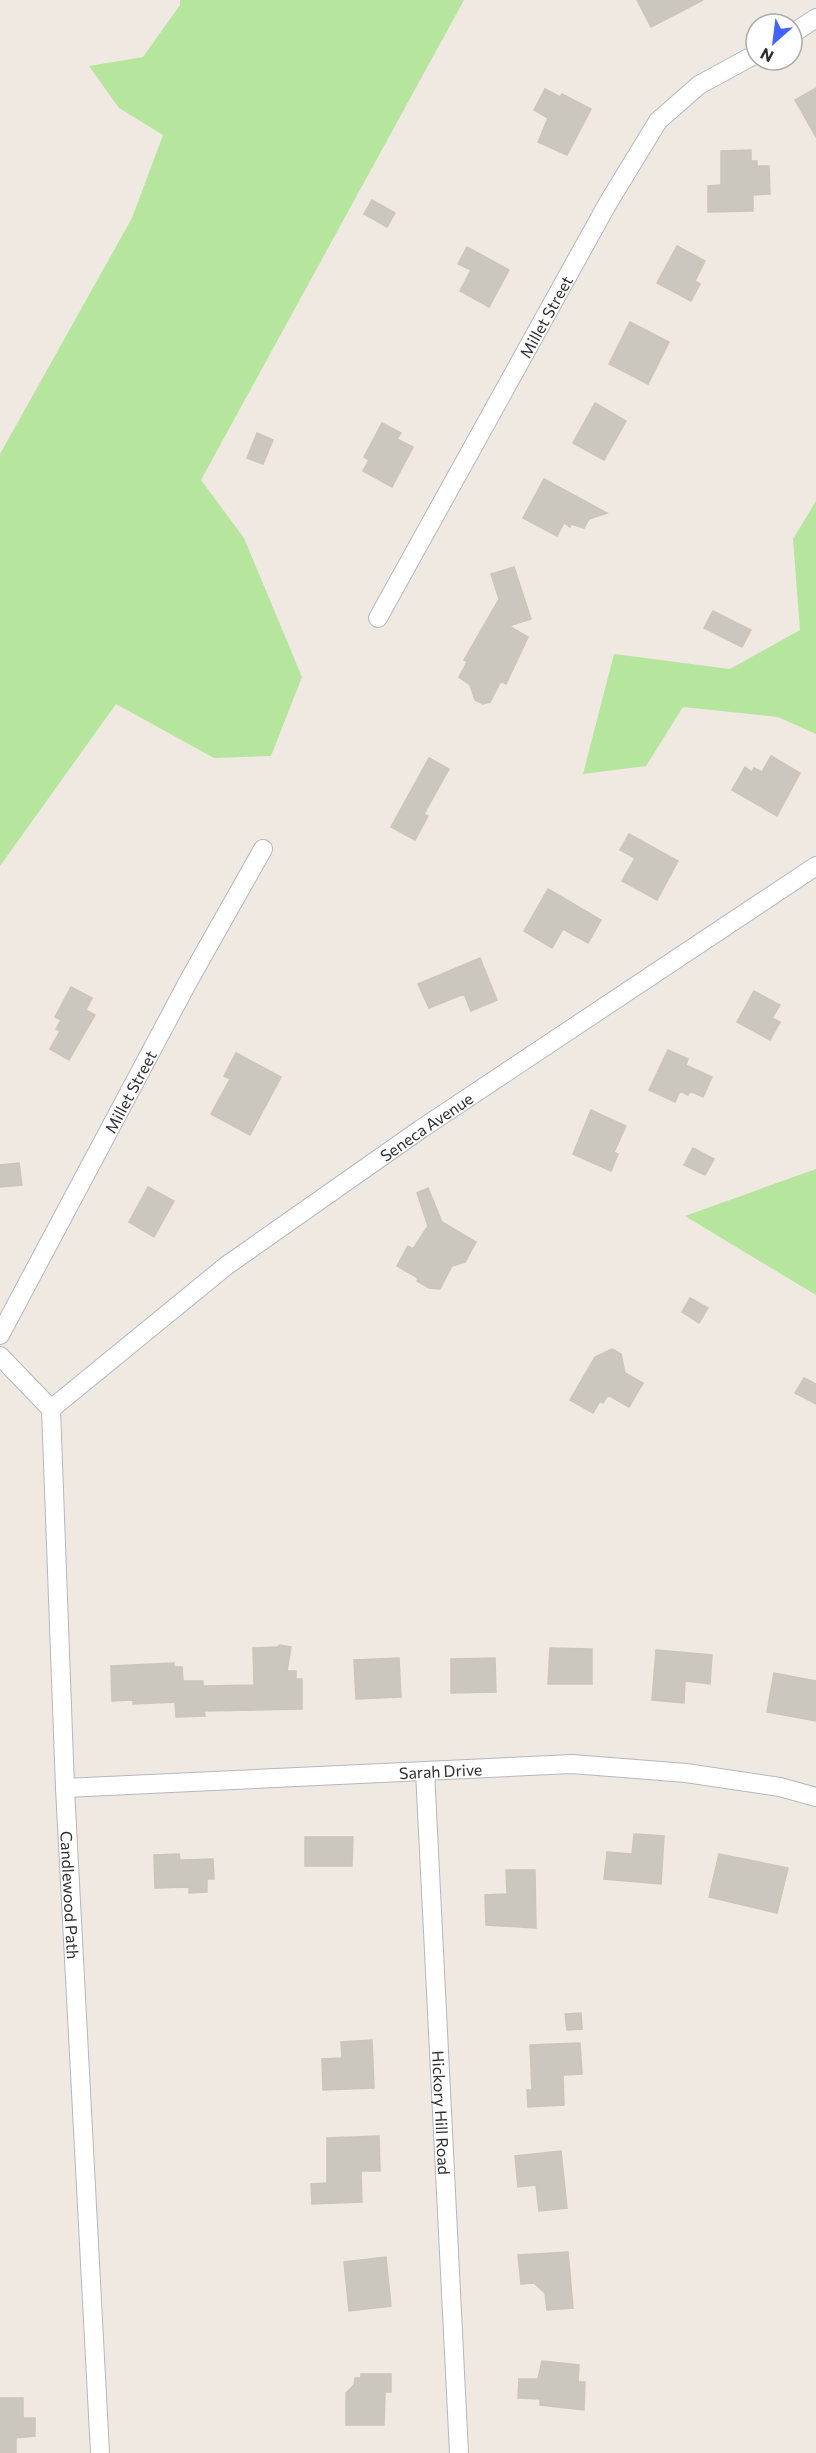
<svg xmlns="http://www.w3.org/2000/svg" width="816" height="2453" font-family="Commissioner,sans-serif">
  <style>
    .green { fill: #b6e59e }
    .building { fill: #cbc7bf; stroke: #cbc5ba; stroke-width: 1.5 }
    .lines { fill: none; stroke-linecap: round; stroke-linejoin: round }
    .street-casing { stroke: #b4b7c1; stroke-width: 20 }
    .street { stroke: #fff; stroke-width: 18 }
    .labels { text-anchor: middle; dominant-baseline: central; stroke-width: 4.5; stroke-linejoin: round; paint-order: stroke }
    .street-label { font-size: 16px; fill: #2e2e2e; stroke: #fff }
  </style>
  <rect width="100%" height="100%" fill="#efe9e1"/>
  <path class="green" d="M180,0H464L201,480L244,538L302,677L271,756L214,758L116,704L0,866V454L132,218L163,135L119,108L89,66L143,57L180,5Z
    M816,501V734L778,717L683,707L646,766L583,774L614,654L730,669L800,630L793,539Z
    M816,1169V1295L685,1216Z"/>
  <path class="building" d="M637,0H703L651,27Z
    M816,88V137L795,100Z
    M545,89L560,97L562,94L591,109L567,155L538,142L548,118L534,110Z
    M751,150V161H757V166H769L770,194L753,195V211L708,212V186L721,185V151Z
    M372,200L395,213L387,227L364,214Z
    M677,246L705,261L695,281L700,284L691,301L657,283Z
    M467,247L509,270L489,307L460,291L471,270L458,264Z
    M630,322L669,342L648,384L609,364Z
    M595,403L626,421L604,460L573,443Z
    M382,423L401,433L397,439L413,447L392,487L363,471L369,460L364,457Z
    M257,433L273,440L263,464L247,458Z
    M544,479L607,513L589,519L584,528L571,524L570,527L564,523L557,536L523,518Z
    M514,567L531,619L509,626L528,637L506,684L501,681L490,702L483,704L475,700L470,685L459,677L467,662L464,660L499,599L491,574Z
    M713,611L751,630L742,647L704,628Z
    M771,756L800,773L777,816L732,790L745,767L752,772L754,768L762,772Z
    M429,758L449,769L424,814L428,816L415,840L391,827Z
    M629,834L678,861L657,900L622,881L635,858L620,850Z
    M548,889L601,920L588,943L563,929L552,948L524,931Z
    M480,958L497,1000L471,1011L464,994L429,1008L418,984Z
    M71,987L92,998L86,1010L95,1015L69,1060L50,1049L60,1031L56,1029L61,1020L55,1017Z
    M754,991L780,1005L772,1018L780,1022L770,1040L737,1022Z
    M668,1050L688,1059L686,1065L712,1077L703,1097L690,1091L688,1095L680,1091L675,1102L649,1090Z
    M236,1053L281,1077L250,1135L211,1114L230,1079L224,1076Z
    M591,1110L626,1126L614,1152L618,1154L611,1171L573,1154Z
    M693,1148L714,1159L705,1175L684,1165Z
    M19,1163L22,1185L0,1187V1165Z
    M148,1187L174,1201L154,1237L129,1222Z
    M428,1188L442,1222L476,1242L465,1262L452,1266L440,1289L429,1288L417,1281L418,1278L397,1266L408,1246L413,1249L428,1226L417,1193Z
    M690,1298L708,1308L699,1323L682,1312Z
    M612,1349L621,1354L625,1373L643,1383L629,1407L608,1395L603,1403L600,1401L593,1413L570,1400L595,1357Z
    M804,1378L816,1384V1404L795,1393Z
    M280,1645L291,1647L287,1671H296V1679H302V1709L204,1711L205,1716L176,1717L175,1702L133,1704V1700L112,1701L111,1666L174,1663V1667H182L183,1681H203V1686L254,1685L253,1648L277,1647Z
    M550,1648L592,1649V1684H548Z
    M656,1650L712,1655L710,1684L685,1681L684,1703L652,1700Z
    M399,1658L401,1697L356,1699L354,1660Z
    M495,1658L496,1692L451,1693V1659Z
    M774,1673L816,1681V1721L767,1712Z
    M634,1834L664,1836L661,1884L604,1879L607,1852L632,1854Z
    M305,1837H353L352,1866H305Z
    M179,1854L180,1860L213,1859L214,1879H207V1892L189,1893V1887L155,1888L154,1855Z
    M719,1854L788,1868L777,1913L709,1897Z
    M506,1870H535L536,1928L486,1925L485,1895L507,1894Z
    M581,2013L582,2029L567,2030L565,2014Z
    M372,2040L374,2088L323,2090L322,2059L342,2058L341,2042Z
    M580,2043L582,2074L563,2075L564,2105L528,2107L527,2090H532L530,2045Z
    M379,2136L380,2171H361L362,2202L312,2204L311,2184L327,2183V2138Z
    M561,2151L567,2208L539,2211L536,2185L518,2187L515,2156Z
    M568,2252L573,2308L547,2310L545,2293L534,2283L521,2284L518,2255Z
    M386,2257L391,2306L349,2311L344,2262Z
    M542,2361L579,2365L578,2382H585L584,2410L540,2405V2399L518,2398L519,2379H538Z
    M361,2374H391V2392H385L384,2425H346V2393L354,2385L355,2378H361Z
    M0,2398H23V2418H35V2436L16,2438V2453H0Z"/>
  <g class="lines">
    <g class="street-casing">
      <g id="street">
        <path d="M792,34L816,18"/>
        <path id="s1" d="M378,618L608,203L658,121L699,85L756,54"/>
        <path id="s2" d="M0,1335L189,980L263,849"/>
        <path id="s3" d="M0,1356L51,1409L65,1788L100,2453"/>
        <path id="s4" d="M51,1409L226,1266L421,1129L816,866"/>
        <path id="s5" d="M425,1771L459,2453"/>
        <path id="s6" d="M65,1788L572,1764L686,1773L780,1787L816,1797"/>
      </g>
    </g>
    <use href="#street" class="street"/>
  </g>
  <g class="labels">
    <g class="street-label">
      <text stroke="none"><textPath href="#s1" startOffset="345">Millet Street</textPath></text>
      <text stroke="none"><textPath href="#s2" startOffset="276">Millet Street</textPath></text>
      <text stroke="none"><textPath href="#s4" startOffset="470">Seneca Avenue</textPath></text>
      <text stroke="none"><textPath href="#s6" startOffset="376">Sarah Drive</textPath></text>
      <text stroke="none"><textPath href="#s3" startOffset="560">Candlewood Path</textPath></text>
      <text stroke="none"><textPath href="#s5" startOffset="342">Hickory Hill Road</textPath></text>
    </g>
  </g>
  <g transform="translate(774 42) rotate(208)"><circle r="28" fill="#ffffff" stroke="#ababab" stroke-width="1.5"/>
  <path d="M0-4.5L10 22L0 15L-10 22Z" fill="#4264fb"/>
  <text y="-9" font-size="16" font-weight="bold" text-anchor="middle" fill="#2e2e2e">N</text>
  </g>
</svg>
